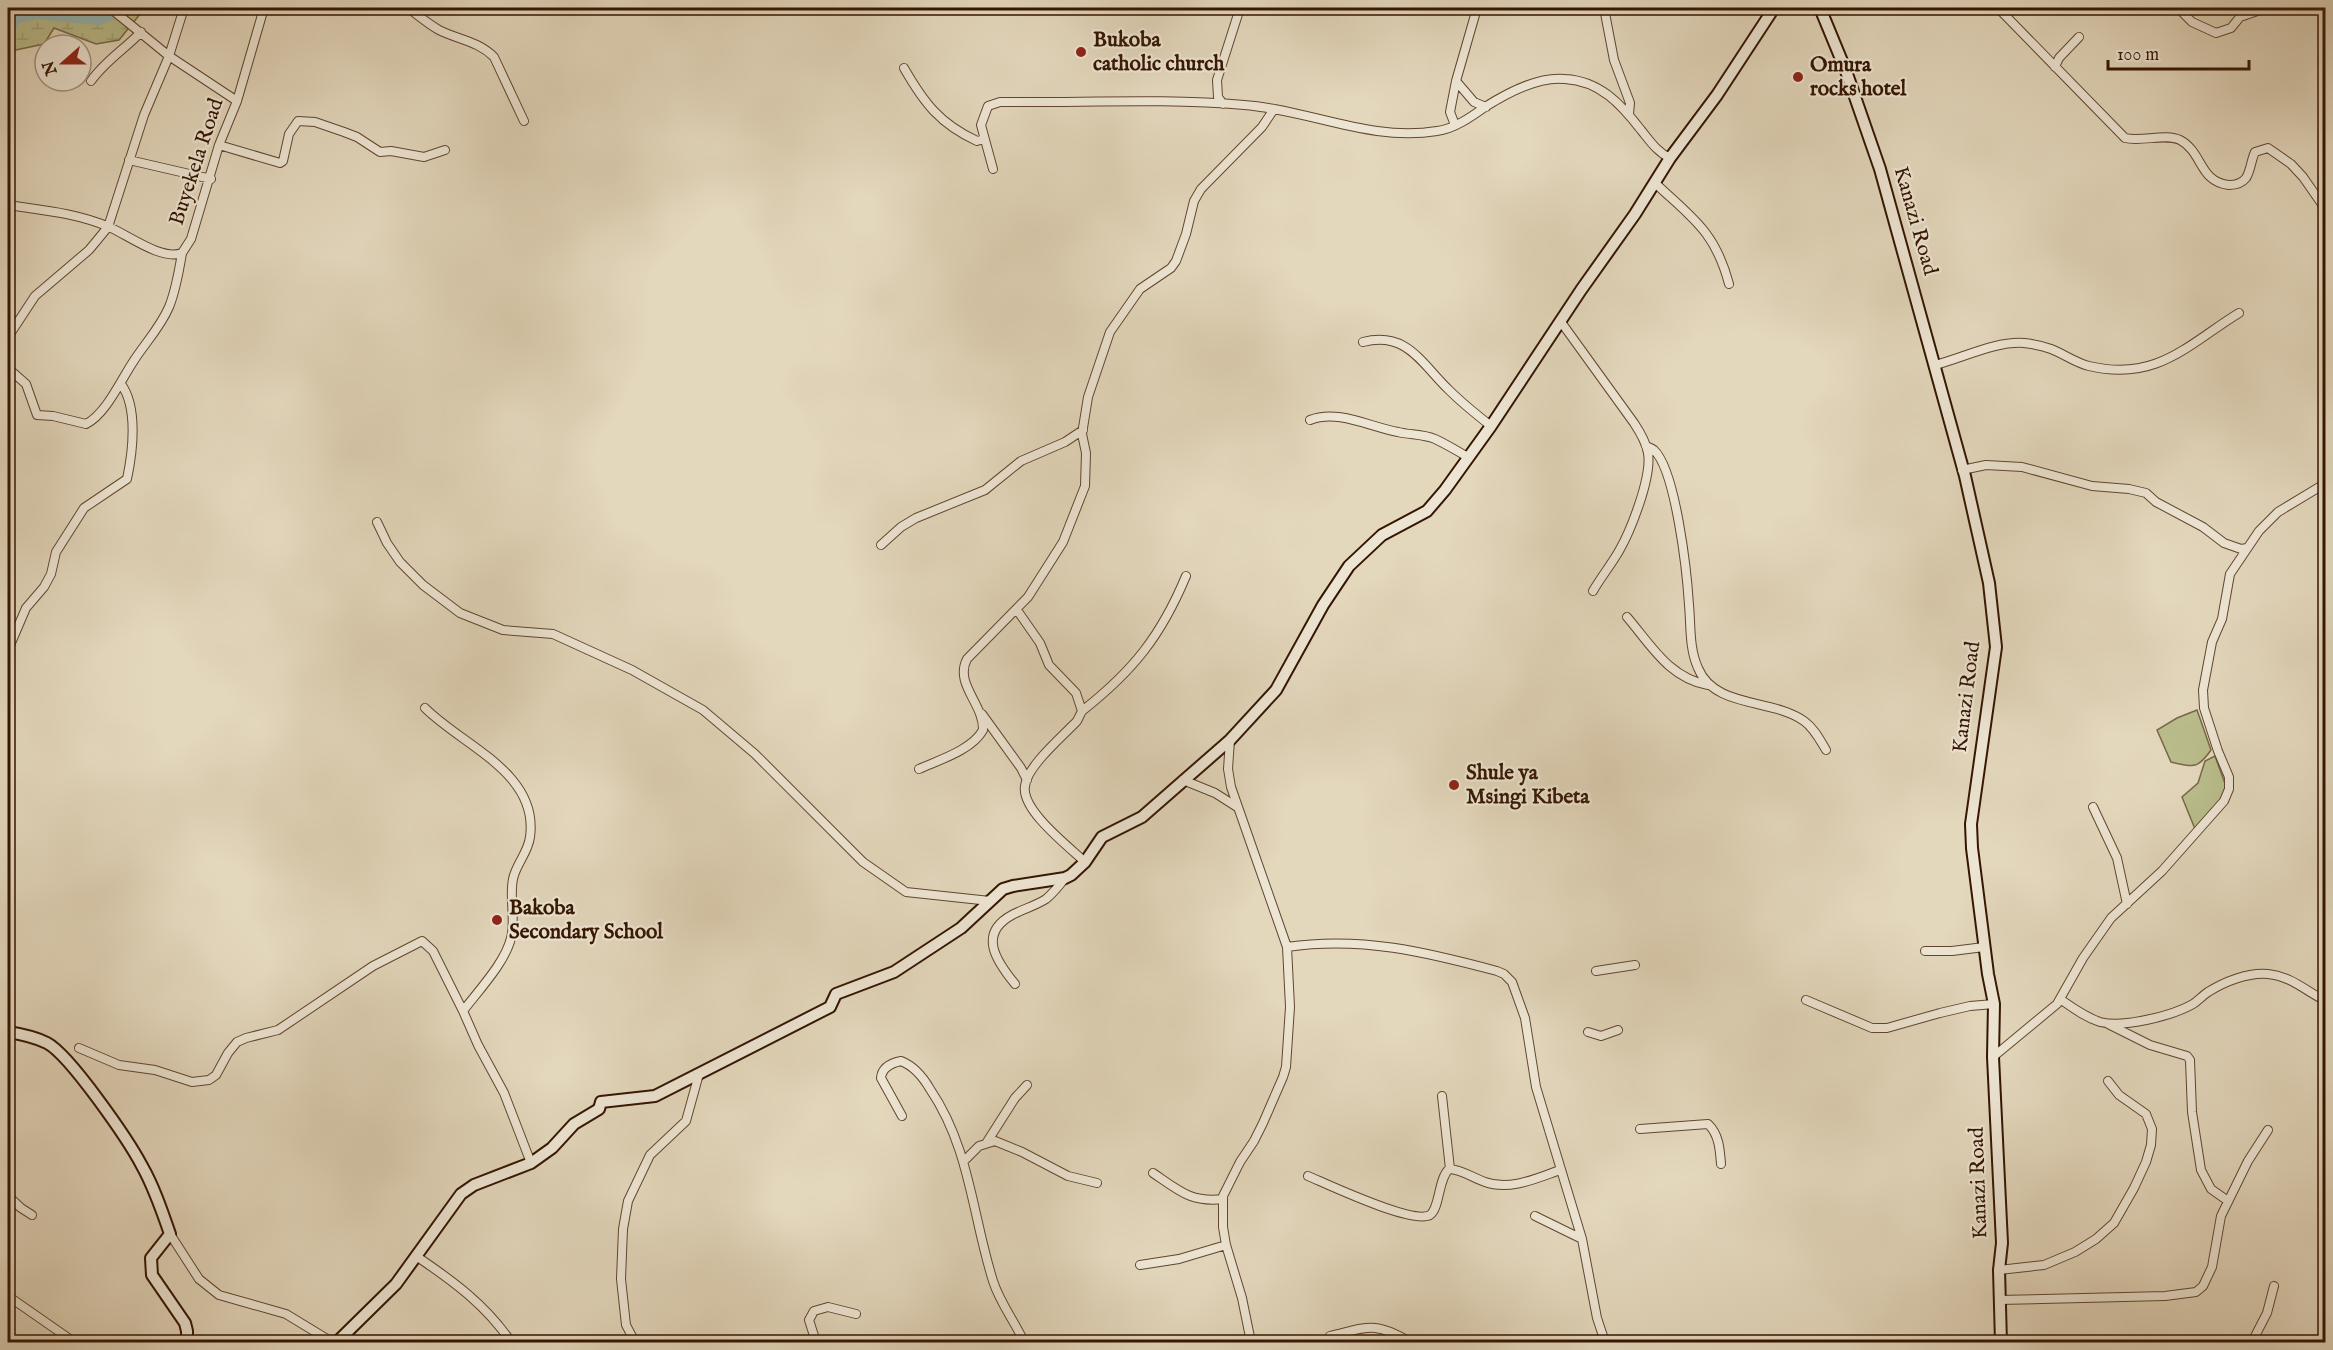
<svg xmlns="http://www.w3.org/2000/svg" width="2333" height="1350" font-family="'IM FELL English',serif">
  <style>
    .grass { fill: #babd8c; stroke: #776947; stroke-width: 1.5 }
    .wetland { fill: url(#wetland-marsh); stroke: #776947; stroke-width: 1.5 }
    .lines { fill: none; stroke-linecap: round; stroke-linejoin: round }
    .river { stroke: #96b8b7; stroke-width: 16 }
    .street-casing { stroke: #604630; stroke-width: 10 }
    .secondary-casing { stroke: #341502; stroke-width: 14 }
    .street { stroke: #ede5d3; stroke-width: 8 }
    .secondary { stroke: #ede5d3; stroke-width: 10 }
    .poi-dot { fill: #8f2418; stroke: #ede5d3; stroke-width: 2 }
    .labels { text-anchor: middle; dominant-baseline: central; stroke-width: 4.5; stroke-linejoin: round; paint-order: stroke }
    .poi-label { font-size: 21px; font-weight: bold; fill: #341502; stroke: #ede5d3; text-anchor: start }
    .street-label { font-size: 21px; fill: #341502; stroke: #ede5d3 }
  </style>
  <defs>
    <pattern id="wetland-marsh" width="20" height="14" patternUnits="userSpaceOnUse" patternTransform="scale(1.5)"><rect width="20" height="14" fill="#babd8c"/><path d="M1 5h8M5 5V1M11 12h8M15 12V8" fill="none" stroke="#a0a277"/></pattern>
  </defs>
  <rect width="100%" height="100%" fill="#e3d7bc"/>
  <filter id="stains"><feTurbulence type="fractalNoise" baseFrequency=".00333" numOctaves="4"/><feColorMatrix values="0 0 0 0 .2 0 0 0 0 .09 0 0 0 0 .02 0 0 0 .5 -.17"/></filter>
  <radialGradient id="worn" r=".72"><stop offset=".6" stop-color="#630" stop-opacity="0"/><stop offset="1" stop-color="#630" stop-opacity=".3"/></radialGradient>
  <path class="grass" d="M2197,710L2211,750C2197,770 2193,767 2171,762L2157,730L2177,718Z
    M2215,756L2227,789L2214,809L2195,829L2182,797L2198,783L2205,761Z"/>
  <path class="wetland" d="M8,8H145L119,40L96,44L54,28L44,44L11,51H8Z"/>
  <g class="lines">
    <path class="river" d="M8,28L14,16L36,11L99,17L123,8"/>
    <g class="street-casing">
      <path id="street" d="M110,8L169,56L237,101
        M408,8C418,15 428,24 439,30C459,40 478,41 494,57L524,121
        M1604,8L1614,60L1630,103L1629,114
        M1998,8L2125,138C2142,142 2166,133 2180,140C2203,152 2199,182 2229,185C2236,185 2242,183 2246,178C2251,170 2251,160 2255,152L2268,148L2291,164L2303,177L2326,210
        M2178,8L2192,22L2216,33L2231,28L2240,17L2266,8
        M2055,67L2059,58L2079,37
        M904,68C924,103 940,124 977,141L984,139
        M91,81C105,61 125,49 141,32
        M1456,81L1474,102L1486,107
        M1223,104L1218,97L1217,80L1240,8
        M1455,125L1450,112L1456,81L1477,8
        M219,145L280,163L283,161L289,134L298,121L315,122L344,132L357,137L380,152L391,151L424,157L445,150
        M129,160L211,179
        M993,169L981,125L988,106L1000,102C1081,103 1163,98 1244,105C1310,110 1370,142 1437,131C1454,129 1471,117 1485,107C1507,93 1538,76 1565,79C1600,81 1621,104 1641,130C1650,141 1657,152 1670,158
        M1655,183C1692,218 1715,231 1729,284
        M8,205C41,210 77,213 109,227C128,235 162,261 182,253L191,239L219,145L237,101L264,8
        M182,253C179,271 176,290 169,307C160,328 145,343 133,362C121,380 106,414 86,424L53,416L37,415L26,384L9,369L10,334L35,296L89,250L108,227L144,115L169,56L184,8
        M1561,322L1634,423C1640,432 1646,442 1648,453C1652,477 1631,530 1619,551C1611,565 1601,577 1593,591
        M1363,342C1407,331 1421,363 1449,390C1462,403 1477,415 1491,426
        M1935,365C1963,358 1995,341 2024,343C2033,344 2043,346 2051,349C2064,354 2076,363 2089,366C2157,382 2187,345 2239,313
        M1310,420C1338,409 1370,427 1398,432C1410,435 1423,434 1435,439C1446,444 1457,451 1468,457
        M1646,446C1648,447 1651,448 1654,450C1676,471 1687,573 1689,605C1691,626 1689,648 1698,668C1715,709 1772,698 1804,721C1814,728 1820,740 1826,750
        M1962,470L1986,465L2022,467L2092,486L2129,489L2146,493L2156,502L2203,527L2224,543L2241,549L2247,548
        M377,522L387,543L400,562L423,585L460,613L503,630L553,634L632,670L703,710L755,754L863,862L906,892L990,901
        M881,545L901,527L916,518L985,490L1021,461L1065,442L1083,430
        M1017,610L1040,643L1049,665L1076,693L1082,711L1077,721C1063,736 1027,766 1025,786C1021,810 1068,846 1085,862
        M1627,617C1651,645 1669,678 1708,685
        M8,650L26,608L44,587L51,574L56,552L84,508L127,479C133,451 138,407 121,384
        M425,708C463,746 539,773 530,837C528,853 516,864 513,879C509,899 516,919 511,938C505,963 478,991 463,1011L478,1045L504,1093L531,1163
        M1082,711C1133,671 1161,636 1186,576
        M982,714L1021,768L1027,780
        M1230,740L1228,769L1231,787L1287,947L1290,1007L1286,1067L1283,1077L1263,1123L1254,1141L1240,1162L1223,1196V1227L1226,1245L1242,1298L1251,1342
        M919,769C939,760 972,750 983,730C984,704 954,684 967,659L1028,597L1063,542L1085,486L1086,453L1082,434L1088,397L1110,332L1140,289L1171,268L1176,261L1186,234L1194,201L1201,189L1262,127L1274,109
        M1183,780L1215,793L1237,807
        M2093,807L2117,858L2127,904
        M1287,947C1361,936 1426,952 1497,971L1504,974L1512,982L1525,1018L1536,1087L1582,1239L1597,1318L1605,1342
        M1925,951H1952L1984,947
        M1596,971L1635,965
        M1015,984C997,962 977,934 1012,915C1023,909 1035,906 1046,899C1053,893 1059,886 1065,878
        M2060,999C2073,1008 2085,1017 2100,1022C2123,1028 2172,1016 2193,1004C2198,1001 2202,996 2208,992C2224,982 2248,972 2268,974C2291,976 2307,992 2326,1001
        M1806,1000L1872,1028H1887L1940,1013L1970,1006L1994,1004
        M2108,1024L2150,1045L2187,1056L2190,1060L2192,1112L2201,1170L2211,1189L2228,1201
        M1588,1032L1601,1036L1618,1030
        M79,1048L119,1065L155,1070L192,1082L209,1080L216,1075L228,1053L237,1042L246,1038L278,1030L373,966L422,941L433,951L463,1011
        M1993,1057L2057,1004L2083,958L2111,918L2162,871L2224,801L2229,789V777L2218,751L2204,708L2203,690L2212,642L2222,619L2230,574L2259,531L2278,512L2326,483
        M1442,1096L1450,1169
        M902,1116L881,1078C882,1067 891,1063 901,1061C914,1066 923,1077 930,1089C970,1148 972,1214 993,1281C1000,1303 1015,1322 1024,1342
        M1640,1129L1708,1124C1719,1134 1720,1150 1721,1164
        M987,1142L1015,1098L1027,1085
        M964,1161L979,1146L995,1141L1022,1152L1068,1176L1097,1183
        M1153,1173C1178,1190 1191,1203 1223,1199
        M1308,1176C1327,1184 1413,1225 1430,1215C1440,1208 1438,1179 1449,1169C1461,1169 1473,1178 1485,1182C1510,1191 1537,1178 1560,1170
        M8,1196L21,1208L32,1215
        M1535,1216L1582,1239
        M170,1234L199,1279L219,1295L286,1314L332,1342
        M416,1256C453,1281 486,1305 511,1342
        M1140,1265L1179,1259L1226,1245
        M1999,1270L2044,1265L2075,1252L2096,1239L2114,1223L2134,1188L2146,1162L2151,1145L2152,1129L2146,1114L2119,1095L2108,1081
        M8,1296L74,1342
        M1999,1300L2165,1296L2196,1292L2203,1286L2212,1267L2221,1216L2248,1161L2268,1130
        M1330,1336C1368,1327 1375,1321 1410,1342
        M635,1342L626,1325L621,1279L623,1229L628,1201L650,1155L686,1121L699,1074
        M816,1342L809,1320L814,1311L828,1307L856,1314
        M1591,1342L1603,1340
        M2252,1342L2267,1313L2274,1286"/>
    </g>
    <g class="secondary-casing">
      <path id="secondary" d="M1820,8L1846,71L1880,169L1965,476L1989,583L1996,647L1971,824L1972,848L1988,974L1994,1004L1993,1057L2002,1243L1999,1270L2001,1342
        M8,1032C21,1034 35,1037 47,1043C70,1055 129,1141 142,1166C154,1187 162,1211 170,1234L151,1258L152,1275L185,1323L187,1331V1342
        M337,1342L396,1284L461,1194L474,1185L531,1163L552,1148L574,1124L599,1109L601,1102L655,1096L830,1007L836,994L894,972L961,928L1003,889L1013,886L1065,878L1071,875L1085,862L1102,837L1142,817L1230,740L1276,690L1323,605L1349,566L1382,535L1427,511L1445,490L1491,426L1581,290L1635,214L1670,158L1717,95L1774,8"/>
    </g>
    <use href="#street" class="street"/>
    <use href="#secondary" class="secondary"/>
  </g>
  <g class="poi-dot">
    <circle cx="1081" cy="52" r="6"/>
    <circle cx="1798" cy="77" r="6"/>
    <circle cx="1454" cy="785" r="6"/>
    <circle cx="497" cy="920" r="6"/>
  </g>
  <g class="labels">
    <g class="poi-label">
      <text x="1093" y="40">Bukoba<tspan x="1093" dy="24">catholic church</tspan></text>
      <text x="1810" y="65">Omura<tspan x="1810" dy="24">rocks hotel</tspan></text>
      <text x="1466" y="773">Shule ya<tspan x="1466" dy="24">Msingi Kibeta</tspan></text>
      <text x="509" y="908">Bakoba<tspan x="509" dy="24">Secondary School</tspan></text>
    </g>
    <g class="street-label">
      <text transform="translate(197 162) rotate(-72)">Buyekela Road</text>
      <text transform="translate(1915 221) rotate(74)">Kanazi Road</text>
      <text transform="translate(1967 697) rotate(-83)">Kanazi Road</text>
      <text transform="translate(1979 1183) rotate(-92)">Kanazi Road</text>
    </g>
  </g>
  <rect width="2333" height="1350" fill="none" stroke="#e3d7bc" stroke-width="30"/>
  <rect x="9" y="9" width="2315" height="1332" fill="none" stroke="#341502" stroke-width="3"/>
  <rect x="15" y="15" width="2303" height="1320" fill="none" stroke="#341502" stroke-width="1.5"/>
  <g transform="translate(63 63) rotate(249)"><circle r="28" fill="#ede5d3" stroke="#a3927f" stroke-width="1.5"/>
  <path d="M0-4.5L10 22L0 15L-10 22Z" fill="#8f2418"/>
  <text y="-9" font-size="16" font-weight="bold" text-anchor="middle" fill="#341502">N</text>
  </g>
  <path d="M2108 60v9h141v-9" fill="none" stroke="#341502" stroke-width="3"/>
  <text x="2117" y="60" font-size="18" fill="#341502" stroke="#ede5d3" stroke-width="4.5" paint-order="stroke">100 m</text>
  <rect width="100%" height="100%" filter="url(#stains)"/>
  <rect width="100%" height="100%" fill="url(#worn)"/>
</svg>
